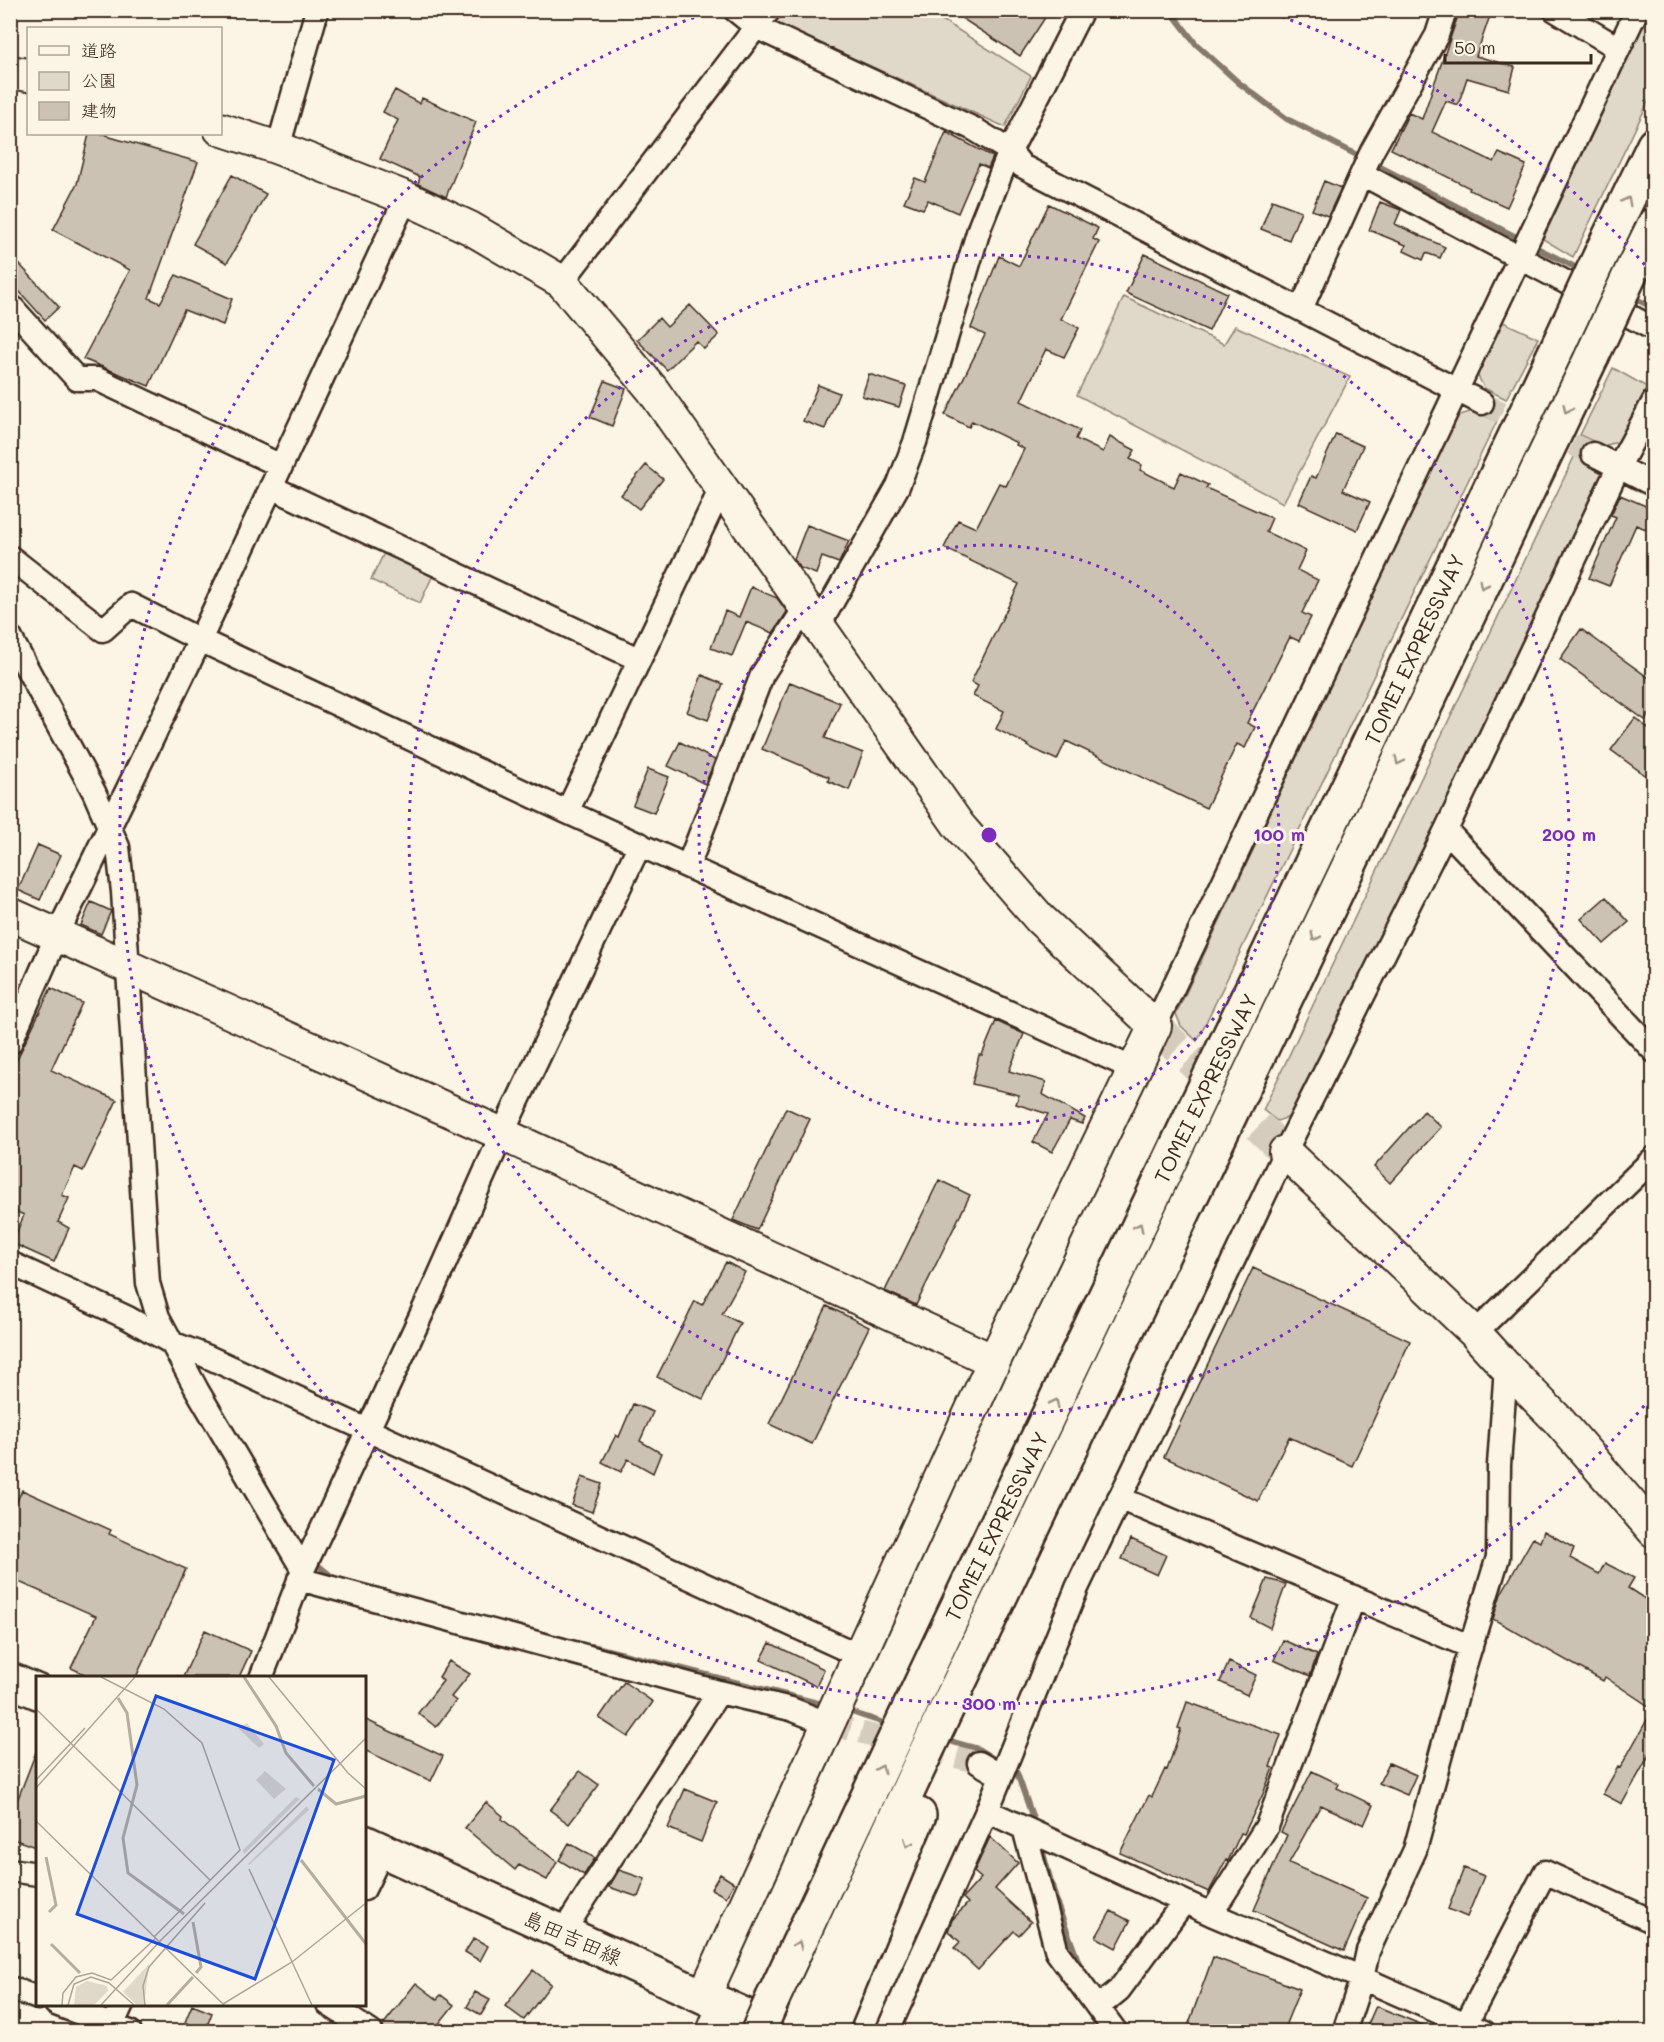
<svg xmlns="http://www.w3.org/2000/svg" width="1664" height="2042" font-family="Mali,'Klee One',sans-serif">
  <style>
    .green { fill: #e0d8c8; stroke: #8e8173; stroke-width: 1.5 }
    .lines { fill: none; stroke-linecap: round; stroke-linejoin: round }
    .stream { stroke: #85796b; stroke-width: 6 }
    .building { fill: #ccc2b3; stroke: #3b2a1e; stroke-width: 1.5 }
    .street-tunnel { stroke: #d5ccbd; stroke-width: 22; stroke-dasharray: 22 11; stroke-linecap: butt }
    .secondary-tunnel { stroke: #d5ccbd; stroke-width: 32; stroke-dasharray: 32 16; stroke-linecap: butt }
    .street-casing { stroke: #3b2a1e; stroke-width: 27 }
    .secondary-casing { stroke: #3b2a1e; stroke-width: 36 }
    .primary-casing { stroke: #3b2a1e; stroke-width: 38 }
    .highway-casing { stroke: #3b2a1e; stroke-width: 38 }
    .street { stroke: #fcf5e5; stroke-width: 22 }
    .secondary { stroke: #fcf5e5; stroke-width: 32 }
    .primary { stroke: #fcf5e5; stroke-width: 33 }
    .highway { stroke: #fcf5e5; stroke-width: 33 }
    .highway-bridge-casing { stroke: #3b2a1e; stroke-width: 38; stroke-linecap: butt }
    .highway-bridge { stroke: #fcf5e5; stroke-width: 33 }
    .oneway { stroke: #9c9082 }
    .ring { fill: none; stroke: #7b2cbf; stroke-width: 3; stroke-dasharray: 3 6 }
    .labels { text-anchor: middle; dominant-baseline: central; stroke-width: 6; stroke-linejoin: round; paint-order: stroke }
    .street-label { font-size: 21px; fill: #3b2a1e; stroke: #fcf5e5 }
    .inset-river { fill: none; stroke: #b7ad9e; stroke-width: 3 }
    .inset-road { fill: none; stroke: #afa495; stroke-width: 1.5 }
    .view { fill: #1d4ed8; fill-opacity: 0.15; stroke: #1d4ed8; stroke-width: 3 }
    .inset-edge { fill: none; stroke: #3b2a1e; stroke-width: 3 }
    .centre { fill: #7b2cbf; stroke: #fcf5e5; stroke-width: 3 }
    .ring-label { font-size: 18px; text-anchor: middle; font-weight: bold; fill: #7b2cbf; stroke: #fcf5e5; stroke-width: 6; stroke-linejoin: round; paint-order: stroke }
  </style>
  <rect width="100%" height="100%" fill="#fcf5e5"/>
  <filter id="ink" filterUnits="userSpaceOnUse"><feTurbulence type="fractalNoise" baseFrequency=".0167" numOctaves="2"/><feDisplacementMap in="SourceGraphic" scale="12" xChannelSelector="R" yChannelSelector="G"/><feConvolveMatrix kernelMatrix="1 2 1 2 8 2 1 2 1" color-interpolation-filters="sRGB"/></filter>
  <g filter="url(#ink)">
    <path class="green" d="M783,11H928L1031,76L1005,127L773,22Z
      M1653,11V92L1573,257L1543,239L1649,13Z
      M1124,297L1224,344L1235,326L1350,377L1283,503L1077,395Z
      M1503,322L1538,338L1506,399L1484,388L1476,372Z
      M1613,368L1647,387L1621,441L1603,446L1580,435Z
      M1473,411L1497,421L1197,1041L1181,1026L1176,1014L1457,416Z
      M1575,455L1600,467L1604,481L1296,1115L1277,1121L1263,1110Z
      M385,551L434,573L420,603L371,580Z"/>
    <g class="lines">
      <path class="stream" d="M1170,10L1196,44L1239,83L1287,119L1522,240
        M1531,245L1581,270
        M1630,296L1654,308
        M10,618L19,634
        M313,1561L335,1579
        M592,1646L826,1705
        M845,1710L881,1722
        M953,1742L978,1749L999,1762
        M1010,1769L1017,1773L1036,1827
        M1040,1842L1058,1907L1079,1963L1083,1969"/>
    </g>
    <path class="building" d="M949,10H1050L1020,56Z
      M1460,10H1492L1476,56L1515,67L1509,90L1467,78L1458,105L1446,101L1432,132L1494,162L1499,153L1526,165L1507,207L1469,190L1470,188L1391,149L1409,113L1422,119Z
      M395,90L420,104L422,98L476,122L446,197L418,184L420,177L380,159L398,120L383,112Z
      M946,132L993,157L988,168L979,164L958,213L928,200L923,209L904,202L915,178L925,182Z
      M89,134H105L110,137L198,162L149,298L160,303L176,275L232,299L223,325L184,310L149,386L83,359L130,270L53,230L77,184Z
      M232,175L266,194L227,263L193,244Z
      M1324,181L1341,188L1328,216L1312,210Z
      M1272,200L1301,211L1289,240L1261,229Z
      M1380,202L1401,210L1395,224L1445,247L1440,258L1426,253L1423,260L1404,251L1406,245L1369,230Z
      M1049,204L1098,228L1093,239L1099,242L1061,319L1079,328L1064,357L1046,349L1021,401L1080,430L1076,439L1103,452L1110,437L1135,450L1130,459L1142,465L1140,470L1174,487L1181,472L1208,485L1206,488L1272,518L1266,532L1306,551L1297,570L1318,580L1302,613L1311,617L1299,641L1290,637L1247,723L1255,727L1245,748L1237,744L1206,808L1066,741L1057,760L1027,746L1028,745L996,729L1004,711L973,696L978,686L971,682L1019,584L944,548L958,520L976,528L999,483L1006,486L1024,449L1016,445L1017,443L972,421L969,427L945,415L985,335L971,328L999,256L1019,266Z
      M10,254L59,307L45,320L10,281Z
      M1145,254L1227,293L1209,331L1126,293Z
      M690,305L719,335L704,349L696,341L667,370L637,340L659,318L667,327Z
      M869,374L906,386L899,407L862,396Z
      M605,381L626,389L612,426L590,417Z
      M818,385L839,393L825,429L803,421Z
      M1336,434L1363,446L1343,490L1370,502L1357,530L1299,503L1311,476L1316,478Z
      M646,465L663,479L639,509L621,495Z
      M1620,495L1653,509V512L1646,529L1636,525L1609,586L1589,578L1616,517L1611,515Z
      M807,525L849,541L839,563L822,557L816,574L800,568L794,559Z
      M751,587L777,598L787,612L773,633L746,622L732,656L711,648L725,611L739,617Z
      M1581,629L1653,681V708L1645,720L1560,659Z
      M702,675L723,684L708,720L687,712Z
      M790,682L840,703L825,738L863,753L849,790L828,781L829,777L762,749Z
      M1635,718L1653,732V781L1611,750Z
      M680,742L715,760L705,784L668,766Z
      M648,769L669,777L654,813L633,805Z
      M38,845L61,855L40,900L18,890Z
      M1606,897L1629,922L1604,944L1581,919Z
      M91,902L111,911L101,934L81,925Z
      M51,988L82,1003L51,1070L117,1100L83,1171L75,1167L62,1195L69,1198L58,1222L69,1228L54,1262L12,1243L24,1215L10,1209V1074Z
      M996,1021L1024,1034L1009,1071L1046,1082L1042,1094L1085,1118L1082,1124L1070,1120L1052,1152L1033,1142L1048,1114L1016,1104L1019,1095L972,1084L979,1055H982Z
      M786,1108L810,1119L757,1230L733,1220Z
      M1424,1111L1441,1127L1390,1183L1374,1167Z
      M939,1180L970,1195L916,1305L885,1291Z
      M726,1262L745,1272L722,1314L740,1323L703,1399L657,1377L695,1301L702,1305Z
      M1253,1268L1410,1341L1352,1466L1289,1437L1258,1501L1164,1457Z
      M827,1306L869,1327L812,1444L769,1424Z
      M633,1404L653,1412L640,1441L661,1453L653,1473L628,1459L621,1472L602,1462L616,1435L619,1437Z
      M582,1477L602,1484L592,1512L572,1505Z
      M22,1490L111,1530L109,1534L186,1569L136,1677H91L71,1668L96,1616L10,1578V1517Z
      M1544,1531L1574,1548L1570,1558L1599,1574L1605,1563L1634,1578L1628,1588L1653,1604V1748L1622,1804L1603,1794L1618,1767L1620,1768L1653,1709L1605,1677L1603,1681L1493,1619L1501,1594L1533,1538L1540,1542Z
      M1131,1539L1166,1555L1157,1575L1122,1559Z
      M1267,1579L1286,1584L1270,1628L1251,1618Z
      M205,1630L251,1651L239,1677H183Z
      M1283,1640L1317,1655L1310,1676L1274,1660Z
      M770,1643L824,1669L816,1686L761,1660Z
      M449,1661L470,1674L451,1697L456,1701L436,1727L418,1713L443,1681L439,1677Z
      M1229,1662L1256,1675L1247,1695L1220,1682Z
      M624,1682L653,1702L628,1737L599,1718Z
      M1187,1702L1281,1735L1270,1767L1273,1768L1263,1794L1244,1834L1241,1833L1228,1861L1226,1860L1209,1892L1120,1853L1149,1795L1152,1797L1165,1769L1167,1770L1181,1729L1178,1728Z
      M364,1719L443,1756L431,1781L364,1750Z
      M36,1752H38V1848L10,1838V1819Z
      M1389,1763L1416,1775L1407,1795L1379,1783Z
      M580,1771L599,1785L569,1824L550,1810Z
      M1312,1771L1339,1784L1337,1788L1373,1805L1364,1825L1321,1805L1289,1863L1367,1898L1344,1951L1254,1910L1287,1835L1281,1832Z
      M685,1789L717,1802L701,1842L668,1828Z
      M486,1802L503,1816L502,1819L557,1862L547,1880L519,1865L515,1870L465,1828Z
      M990,1837L1018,1863L995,1889L1031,1922L1019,1935L1014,1931L978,1970L954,1948L960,1942L948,1931L952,1920L968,1903L963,1898L981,1878L974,1872Z
      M569,1843L595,1858L584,1875L559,1860Z
      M1464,1868L1484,1876L1467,1917L1448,1909Z
      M619,1870L645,1879L638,1897L609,1887Z
      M720,1874L734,1883L726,1897L711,1889Z
      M1111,1911L1130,1921L1116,1948L1096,1937Z
      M474,1938L488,1946L480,1961L465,1952Z
      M1213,1957L1300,1989L1283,2031H1214L1189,2023Z
      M533,1970L551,1984L524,2020L505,2006Z
      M416,1983L437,1999L441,1995L454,2005L433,2031H384L383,2025Z
      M475,1992L490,2000L481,2015L467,2007Z
      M192,2005L212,2013L205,2031L185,2022Z
      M1376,2006L1437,2031H1365Z"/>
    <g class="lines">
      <path class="street-tunnel" d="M1482,403L1593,454
        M829,1724L979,1763"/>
      <path class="secondary-tunnel" d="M1155,1026L1285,1152"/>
      <g class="street-casing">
        <path id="street" d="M735,10L756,27L974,129L1010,151L1022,166L1482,403
          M1555,10L1618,48
          M278,148L317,10
          M1362,174L1654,329
          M562,282L769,10
          M10,305L77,379H97L281,466
          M1301,309L1372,151L1437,35L1445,10
          M1593,454L1654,485
          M271,487L638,659
          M10,557L103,630L131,605L200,640L567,812L1134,1069
          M818,627L898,486L915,442L980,226L1010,151L1082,10
          M10,637L94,792L118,847L123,892L148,1283L158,1317L197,1390L303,1570
          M567,812L722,486
          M1446,830L1654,1051
          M688,866L762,675L805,608
          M1155,1026L1637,10
          M10,1043L57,935L200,640L406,198
          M10,1263L128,1318L172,1343L206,1356L860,1656
          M1475,1333L1654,1158
          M1119,1498L1471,1647
          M299,1579L719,1692L791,1709L829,1724
          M261,1678L303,1570L435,1285L502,1134L640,844
          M979,1763L1001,1776
          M987,1811L1211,1914L1362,1978L1484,2032
          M1024,1828L1057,1952L1116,2032
          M10,1870L38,1874
          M364,1889L383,1850
          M1211,1914L1267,1826L1354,1597
          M563,1932L719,1692
          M10,1988L38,1998
          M56,2004L130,2032
          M328,2004L371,2032
          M1098,2007L1119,1990L1184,1902
          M1466,2024L1545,1872L1654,1922
          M112,2026L122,2004
          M887,2032L987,1811L1077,1588L1285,1152L1446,830L1619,466L1654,401
          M1344,2032L1362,1978L1368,1951L1415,1850L1465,1665L1498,1557L1499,1465L1506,1367"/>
      </g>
      <g class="secondary-casing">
        <path id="secondary" d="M10,72L28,75
          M220,129L278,148L406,198L470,228L562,282L652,389L959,826L1040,919L1155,1026L994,1361L704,1996
          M10,914L502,1134L994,1361
          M1285,1152L1475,1333L1506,1367L1558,1420L1654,1531
          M713,2032L724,2005"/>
      </g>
      <g class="primary-casing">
        <path id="primary" d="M10,1680L38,1692
          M364,1842L782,2032"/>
      </g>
      <g class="highway-casing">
        <path id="highway" d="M1601,254L1654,145
          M1632,270L1654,225
          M773,1998L950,1622L1560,342
          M796,2032L925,1754L1592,356
          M829,2032L919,1815"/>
      </g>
      <use href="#street" class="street"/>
      <use href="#secondary" class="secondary"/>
      <use href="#primary" class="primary"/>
      <use href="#highway" class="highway"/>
      <g class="highway-bridge-casing">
        <path id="highway-bridge" d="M1560,342L1601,254
          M1592,356L1632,270
          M758,2032L773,1998"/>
      </g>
      <use href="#highway-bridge" class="highway-bridge"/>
    </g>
    <defs><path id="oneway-chevron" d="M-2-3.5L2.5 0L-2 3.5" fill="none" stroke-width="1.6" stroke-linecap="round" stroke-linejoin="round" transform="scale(1.5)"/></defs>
    <g class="oneway">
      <use href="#oneway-chevron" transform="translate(1627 201) rotate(-64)"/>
      <use href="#oneway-chevron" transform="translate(1567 409) rotate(116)"/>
      <use href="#oneway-chevron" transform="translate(1483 585) rotate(116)"/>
      <use href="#oneway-chevron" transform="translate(1399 761) rotate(116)"/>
      <use href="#oneway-chevron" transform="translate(1315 937) rotate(116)"/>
      <use href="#oneway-chevron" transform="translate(1139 1227) rotate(-64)"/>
      <use href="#oneway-chevron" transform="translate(1055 1403) rotate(-64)"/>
      <use href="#oneway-chevron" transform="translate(881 1769) rotate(-65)"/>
      <use href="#oneway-chevron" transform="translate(908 1843) rotate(113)"/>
      <use href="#oneway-chevron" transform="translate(798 1945) rotate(-65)"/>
    </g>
  </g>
  <g class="ring">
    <circle cx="989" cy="835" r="290"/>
    <circle cx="989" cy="835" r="580"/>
    <path d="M1650 1399A869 869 0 1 1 713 11M1265 11A869 869 0 0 1 1650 271"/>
  </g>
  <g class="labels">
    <g class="street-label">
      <text transform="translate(1414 649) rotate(-65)">TOMEI EXPRESSWAY</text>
      <text transform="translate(1205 1088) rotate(-64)">TOMEI EXPRESSWAY</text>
      <text transform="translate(996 1526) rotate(-64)">TOMEI EXPRESSWAY</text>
      <text transform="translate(573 1937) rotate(24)">島田吉田線</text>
    </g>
  </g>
  <g transform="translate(36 1676)">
    <rect width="330" height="330" fill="#fcf5e5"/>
    <path d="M211,47L228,68L223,72L202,52ZM229,95L250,113L238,123L220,104ZM260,121L264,123L208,178L207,174ZM271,130L273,134L213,189L212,188ZM113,288L108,329H101L87,316ZM51,305L71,310L72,315L58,329H38L40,311Z" fill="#e0d8c8"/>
    <path class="inset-river" d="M208,1L240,50L250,77L278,110M82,22L91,37L101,109L87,162L92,197L148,238M282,113L300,128L330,120M10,181L20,229L13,236M265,184L330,268M157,246L165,291L160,297M15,268L44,297M131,329L157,301"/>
    <path class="inset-road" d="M65,1L128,33L166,67L204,174L118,261M233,1L312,97L330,113M0,33L174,204M0,104L49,52M0,112L99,1M0,145L188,329M213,193L276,329M187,328L256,286L330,227M26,329L27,317L40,301L56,297L75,304L120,262M32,329L38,308L55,301L73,307L98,329M65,329L125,264L330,62M109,329L107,310L113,291L169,227"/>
    <path class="view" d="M120,20L298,84L219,303L41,238Z"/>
    <rect width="330" height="330" class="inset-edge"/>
  </g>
  <circle cx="989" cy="835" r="9" class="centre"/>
  <g class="ring-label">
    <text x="1279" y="841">100 m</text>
    <text x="1569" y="841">200 m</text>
    <text x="989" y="1710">300 m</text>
  </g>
  <rect width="1664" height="2042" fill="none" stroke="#fcf5e5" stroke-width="36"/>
  <rect x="18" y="18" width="1628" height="2006" fill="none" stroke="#3b2a1e" stroke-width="2" filter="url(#ink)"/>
  <rect x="27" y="27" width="195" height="108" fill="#fcf5e5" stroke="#afa495" stroke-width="1.5"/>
  <rect x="39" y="46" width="30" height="9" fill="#fcf5e5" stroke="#afa495" stroke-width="1.5"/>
  <text x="81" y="57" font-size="18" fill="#3b2a1e">道路</text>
  <rect x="39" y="72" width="30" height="18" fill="#e0d8c8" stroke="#afa495" stroke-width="1.5"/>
  <text x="81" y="87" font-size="18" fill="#3b2a1e">公園</text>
  <rect x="39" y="102" width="30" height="18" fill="#ccc2b3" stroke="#afa495" stroke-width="1.5"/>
  <text x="81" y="117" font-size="18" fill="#3b2a1e">建物</text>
  <path d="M1445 54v9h146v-9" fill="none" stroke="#3b2a1e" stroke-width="3"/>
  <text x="1454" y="54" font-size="18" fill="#3b2a1e" stroke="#fcf5e5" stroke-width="4.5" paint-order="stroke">50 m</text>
</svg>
